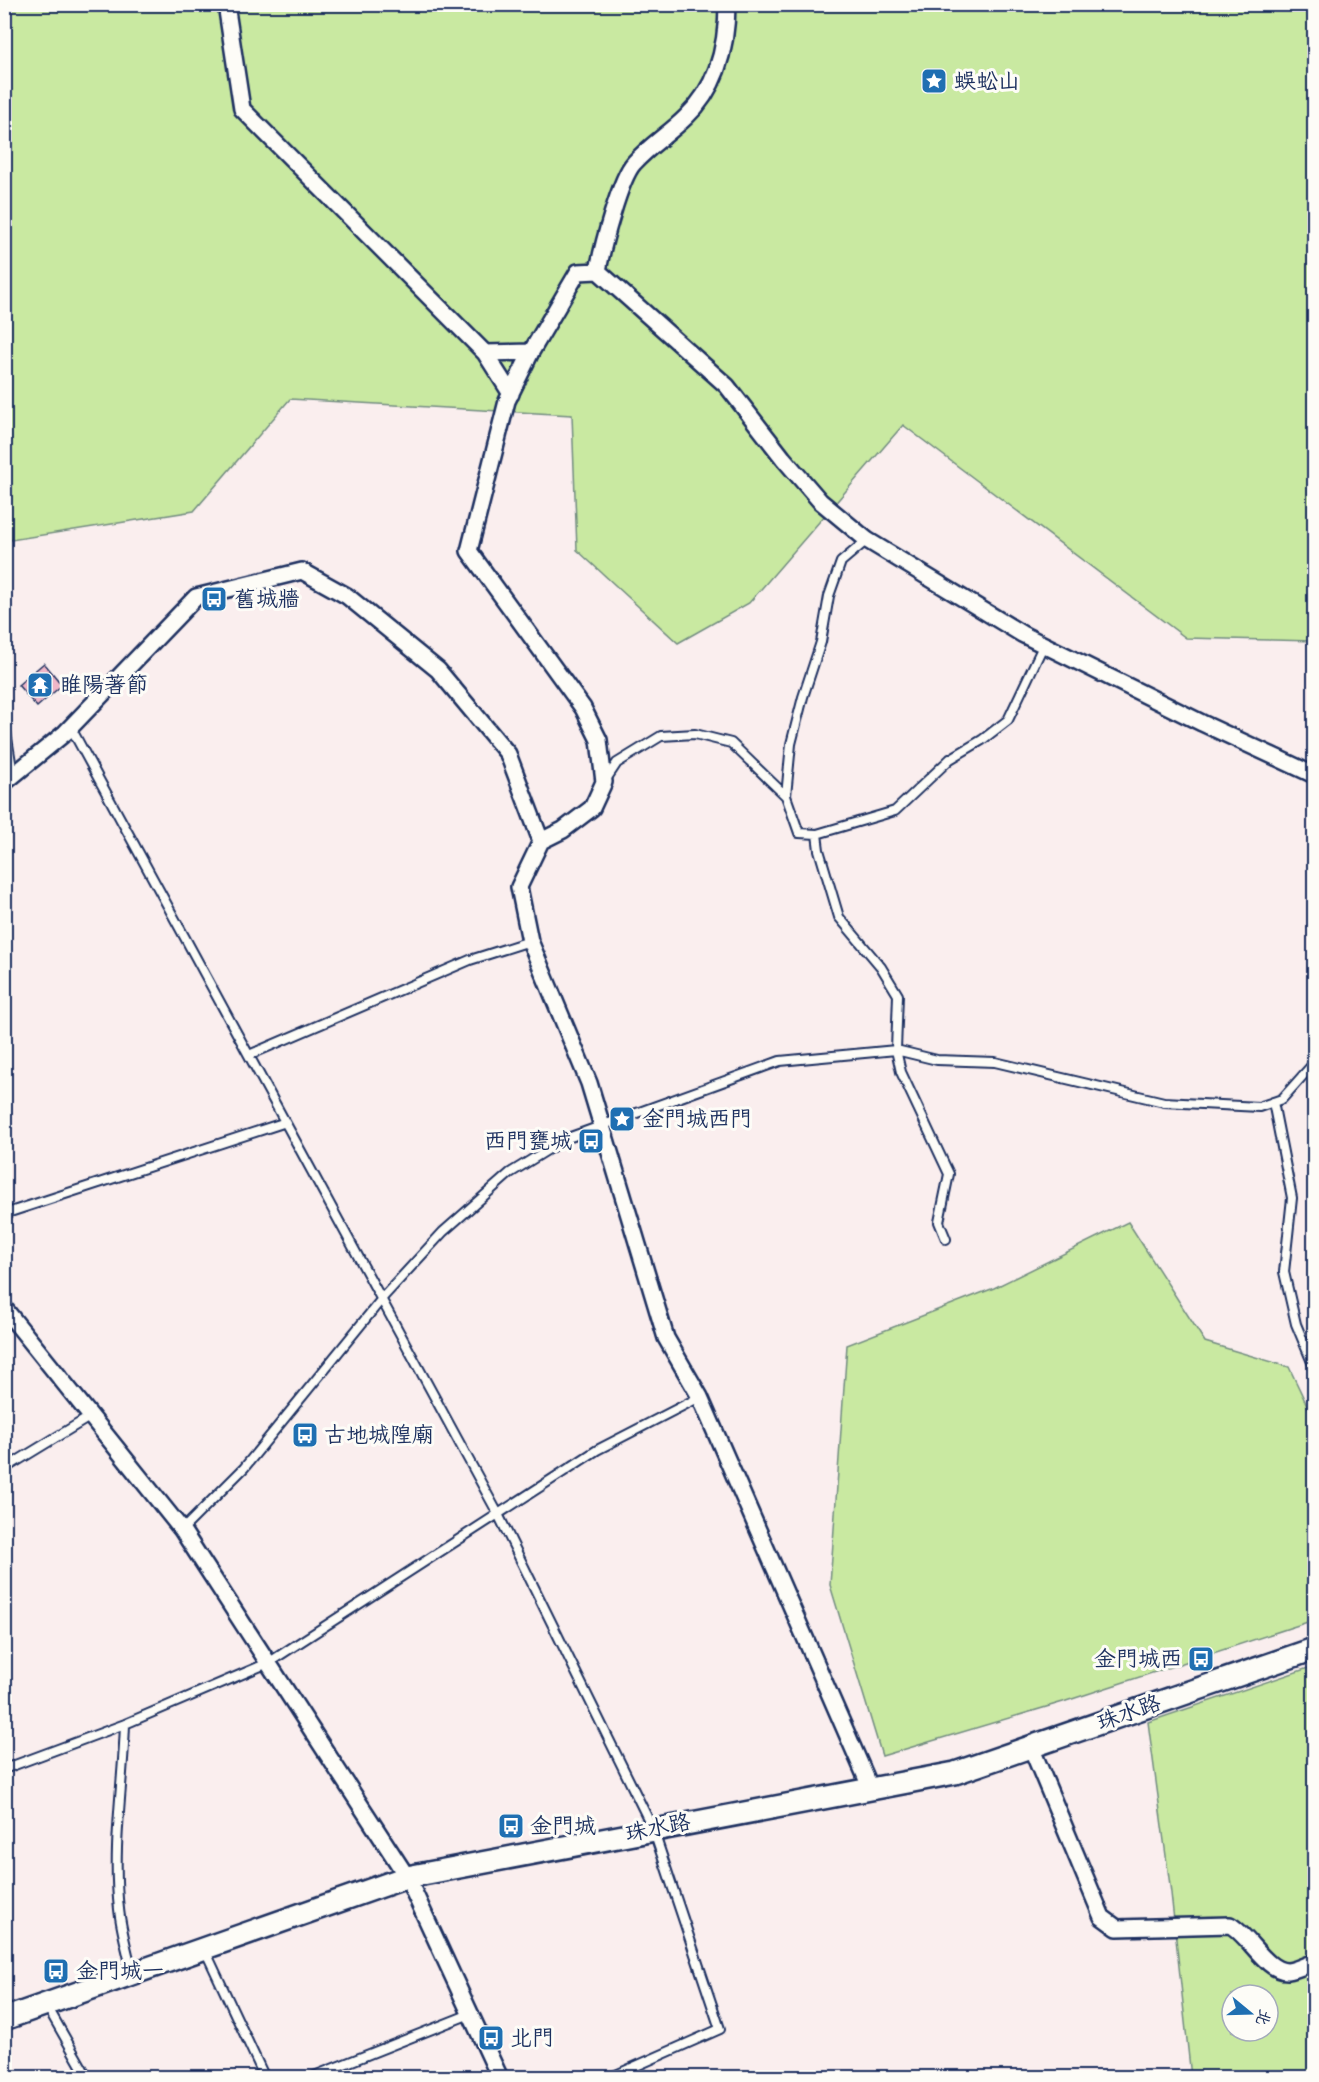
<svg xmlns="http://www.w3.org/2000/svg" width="1319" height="2082" font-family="'Architects Daughter','LXGW WenKai TC',sans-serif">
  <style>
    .green { fill: #c9e9a1; stroke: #728c80; stroke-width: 1.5; fill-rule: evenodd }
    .building { fill: #f0b7c8; stroke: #1b2f5e; stroke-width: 1.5 }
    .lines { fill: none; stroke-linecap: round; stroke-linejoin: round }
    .service-casing { stroke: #1b2f5e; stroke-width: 12 }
    .minor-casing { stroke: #1b2f5e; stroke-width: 20 }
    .secondary-casing { stroke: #1b2f5e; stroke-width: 26 }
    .service { stroke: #fdfcf7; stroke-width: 8 }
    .minor { stroke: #fdfcf7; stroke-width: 15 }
    .secondary { stroke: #fdfcf7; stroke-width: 21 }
    .labels { text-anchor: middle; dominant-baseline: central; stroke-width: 6; stroke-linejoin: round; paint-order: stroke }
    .poi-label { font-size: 22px; fill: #1b2f5e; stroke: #fdfcf7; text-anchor: start }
    .street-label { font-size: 22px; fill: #1b2f5e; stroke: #fdfcf7 }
  </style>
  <rect width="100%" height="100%" fill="#faeeee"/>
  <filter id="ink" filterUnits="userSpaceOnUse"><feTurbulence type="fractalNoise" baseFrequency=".0167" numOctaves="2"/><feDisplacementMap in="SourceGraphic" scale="12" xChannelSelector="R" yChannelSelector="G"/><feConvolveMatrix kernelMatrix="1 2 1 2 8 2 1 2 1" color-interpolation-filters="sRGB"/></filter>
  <g filter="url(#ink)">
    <path class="green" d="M5,5H1314V641L1186,638L903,425L749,603L678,643L577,550L572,415L290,399L194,511L11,540L5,532Z
      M1128,1222L1205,1342L1289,1367L1314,1420V1620L1063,1702L882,1756L830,1585L847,1345L994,1288Z
      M1314,1666V2077H1191L1171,1893L1148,1722ZM1232,1995H1268V2031H1232Z"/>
    <path class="building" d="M44,663L62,685L37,707L18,685Z"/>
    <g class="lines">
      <g class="service-casing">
        <path id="service" d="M4,720L13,774
          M71,728L497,1512L653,1829L720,2029L609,2078
          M605,781L617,763L661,736L695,734L731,743L786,796
          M817,834L799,833L786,796L791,744L803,697L821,642L829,596L841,562L867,540
          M249,1055L470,960L530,941
          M1273,1102L1292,1198L1284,1272L1296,1324L1314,1367
          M4,1214L283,1123
          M946,1239L939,1222L949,1174L901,1072L896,1050L898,995L881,967L839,917L819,850L817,834L895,811L950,759L982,740L1008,720L1044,644
          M4,1469L91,1416
          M182,1530L244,1468L385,1295L443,1232L510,1173L565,1139L780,1061L896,1050L937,1060L995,1062L1164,1102L1259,1107L1282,1099L1314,1063
          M125,1724C123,1786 112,1848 119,1909C121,1930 128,1952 132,1973
          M4,1769L125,1724L268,1663L597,1450L700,1397
          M205,1950L265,2078
          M47,2006L88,2078
          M309,2078L470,2014"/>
      </g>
      <g class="minor-casing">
        <path id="minor" d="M226,4L242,109L485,353L531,352
          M598,271C602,248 620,178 634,163C649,146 670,133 686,117C717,88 727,45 727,4
          M485,353L511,394
          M4,783L65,733L196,597L302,571L347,596L438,670L508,754L541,841L519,887L530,941L589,1083L666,1338L700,1397L871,1789
          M541,841L563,830L592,808L604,782L599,740L583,708L469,551L507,401L531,352L578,272L598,271L727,386L783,458L820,501L867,540L1022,634L1202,723L1314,775
          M4,1308L182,1530L407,1877L500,2078
          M1031,1747L1102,1917L1117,1928L1230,1925C1249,1935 1266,1972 1288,1971C1296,1970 1306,1965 1314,1962"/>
      </g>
      <g class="secondary-casing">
        <path id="secondary" d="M4,2019L407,1877L955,1773L1314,1649"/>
      </g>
      <use href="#service" class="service"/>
      <use href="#minor" class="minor"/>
      <use href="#secondary" class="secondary"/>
    </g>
  </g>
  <defs>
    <g id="sight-square" transform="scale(1.35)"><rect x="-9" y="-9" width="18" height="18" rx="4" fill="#1f6fb2" stroke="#fdfcf7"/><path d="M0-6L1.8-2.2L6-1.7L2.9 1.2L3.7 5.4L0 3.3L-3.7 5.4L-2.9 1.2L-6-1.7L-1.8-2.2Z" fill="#fff"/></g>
    <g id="bus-square" transform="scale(1.35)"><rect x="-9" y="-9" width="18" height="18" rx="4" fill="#1f6fb2" stroke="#fdfcf7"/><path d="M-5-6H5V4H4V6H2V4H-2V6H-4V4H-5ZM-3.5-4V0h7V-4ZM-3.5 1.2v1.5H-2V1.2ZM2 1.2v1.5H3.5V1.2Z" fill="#fff"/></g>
    <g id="temple-square" transform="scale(1.35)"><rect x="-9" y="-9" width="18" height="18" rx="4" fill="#1f6fb2" stroke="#fdfcf7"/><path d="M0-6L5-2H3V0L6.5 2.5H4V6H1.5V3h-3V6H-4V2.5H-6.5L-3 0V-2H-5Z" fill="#fff"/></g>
  </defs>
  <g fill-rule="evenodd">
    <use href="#sight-square" x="934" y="81"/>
    <use href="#bus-square" x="214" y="599"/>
    <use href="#temple-square" x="40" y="685"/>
    <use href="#sight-square" x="622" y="1119"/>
    <use href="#bus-square" x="591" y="1141"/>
    <use href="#bus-square" x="305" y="1435"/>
    <use href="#bus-square" x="1201" y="1659"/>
    <use href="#bus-square" x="511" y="1826"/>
    <use href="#bus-square" x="56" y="1971"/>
    <use href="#bus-square" x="491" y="2038"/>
  </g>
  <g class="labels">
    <g class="poi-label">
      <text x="954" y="81">蜈蚣山</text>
      <text x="234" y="599">舊城牆</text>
      <text x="60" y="685">睢陽著節</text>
      <text x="642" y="1119">金門城西門</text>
      <text x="572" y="1141" text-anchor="end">西門甕城</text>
      <text x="324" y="1435">古地城隍廟</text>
      <text x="1182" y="1659" text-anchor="end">金門城西</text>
      <text x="530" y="1826">金門城</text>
      <text x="76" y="1971">金門城一</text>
      <text x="510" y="2038">北門</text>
    </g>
    <g class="street-label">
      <text transform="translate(1129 1713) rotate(-19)">珠水路</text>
      <text transform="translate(658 1828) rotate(-11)">珠水路</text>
    </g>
  </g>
  <rect width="1319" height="2082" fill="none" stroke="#fdfcf7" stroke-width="24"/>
  <rect x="12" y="12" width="1295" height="2058" fill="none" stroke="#1b2f5e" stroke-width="2" filter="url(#ink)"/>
  <g transform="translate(1250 2013) rotate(109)"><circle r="28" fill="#fdfcf7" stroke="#a3aaba" stroke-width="1.5"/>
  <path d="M0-4.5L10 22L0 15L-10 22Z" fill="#1f6fb2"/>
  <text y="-9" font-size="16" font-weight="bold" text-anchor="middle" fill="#1b2f5e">北</text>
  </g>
</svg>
